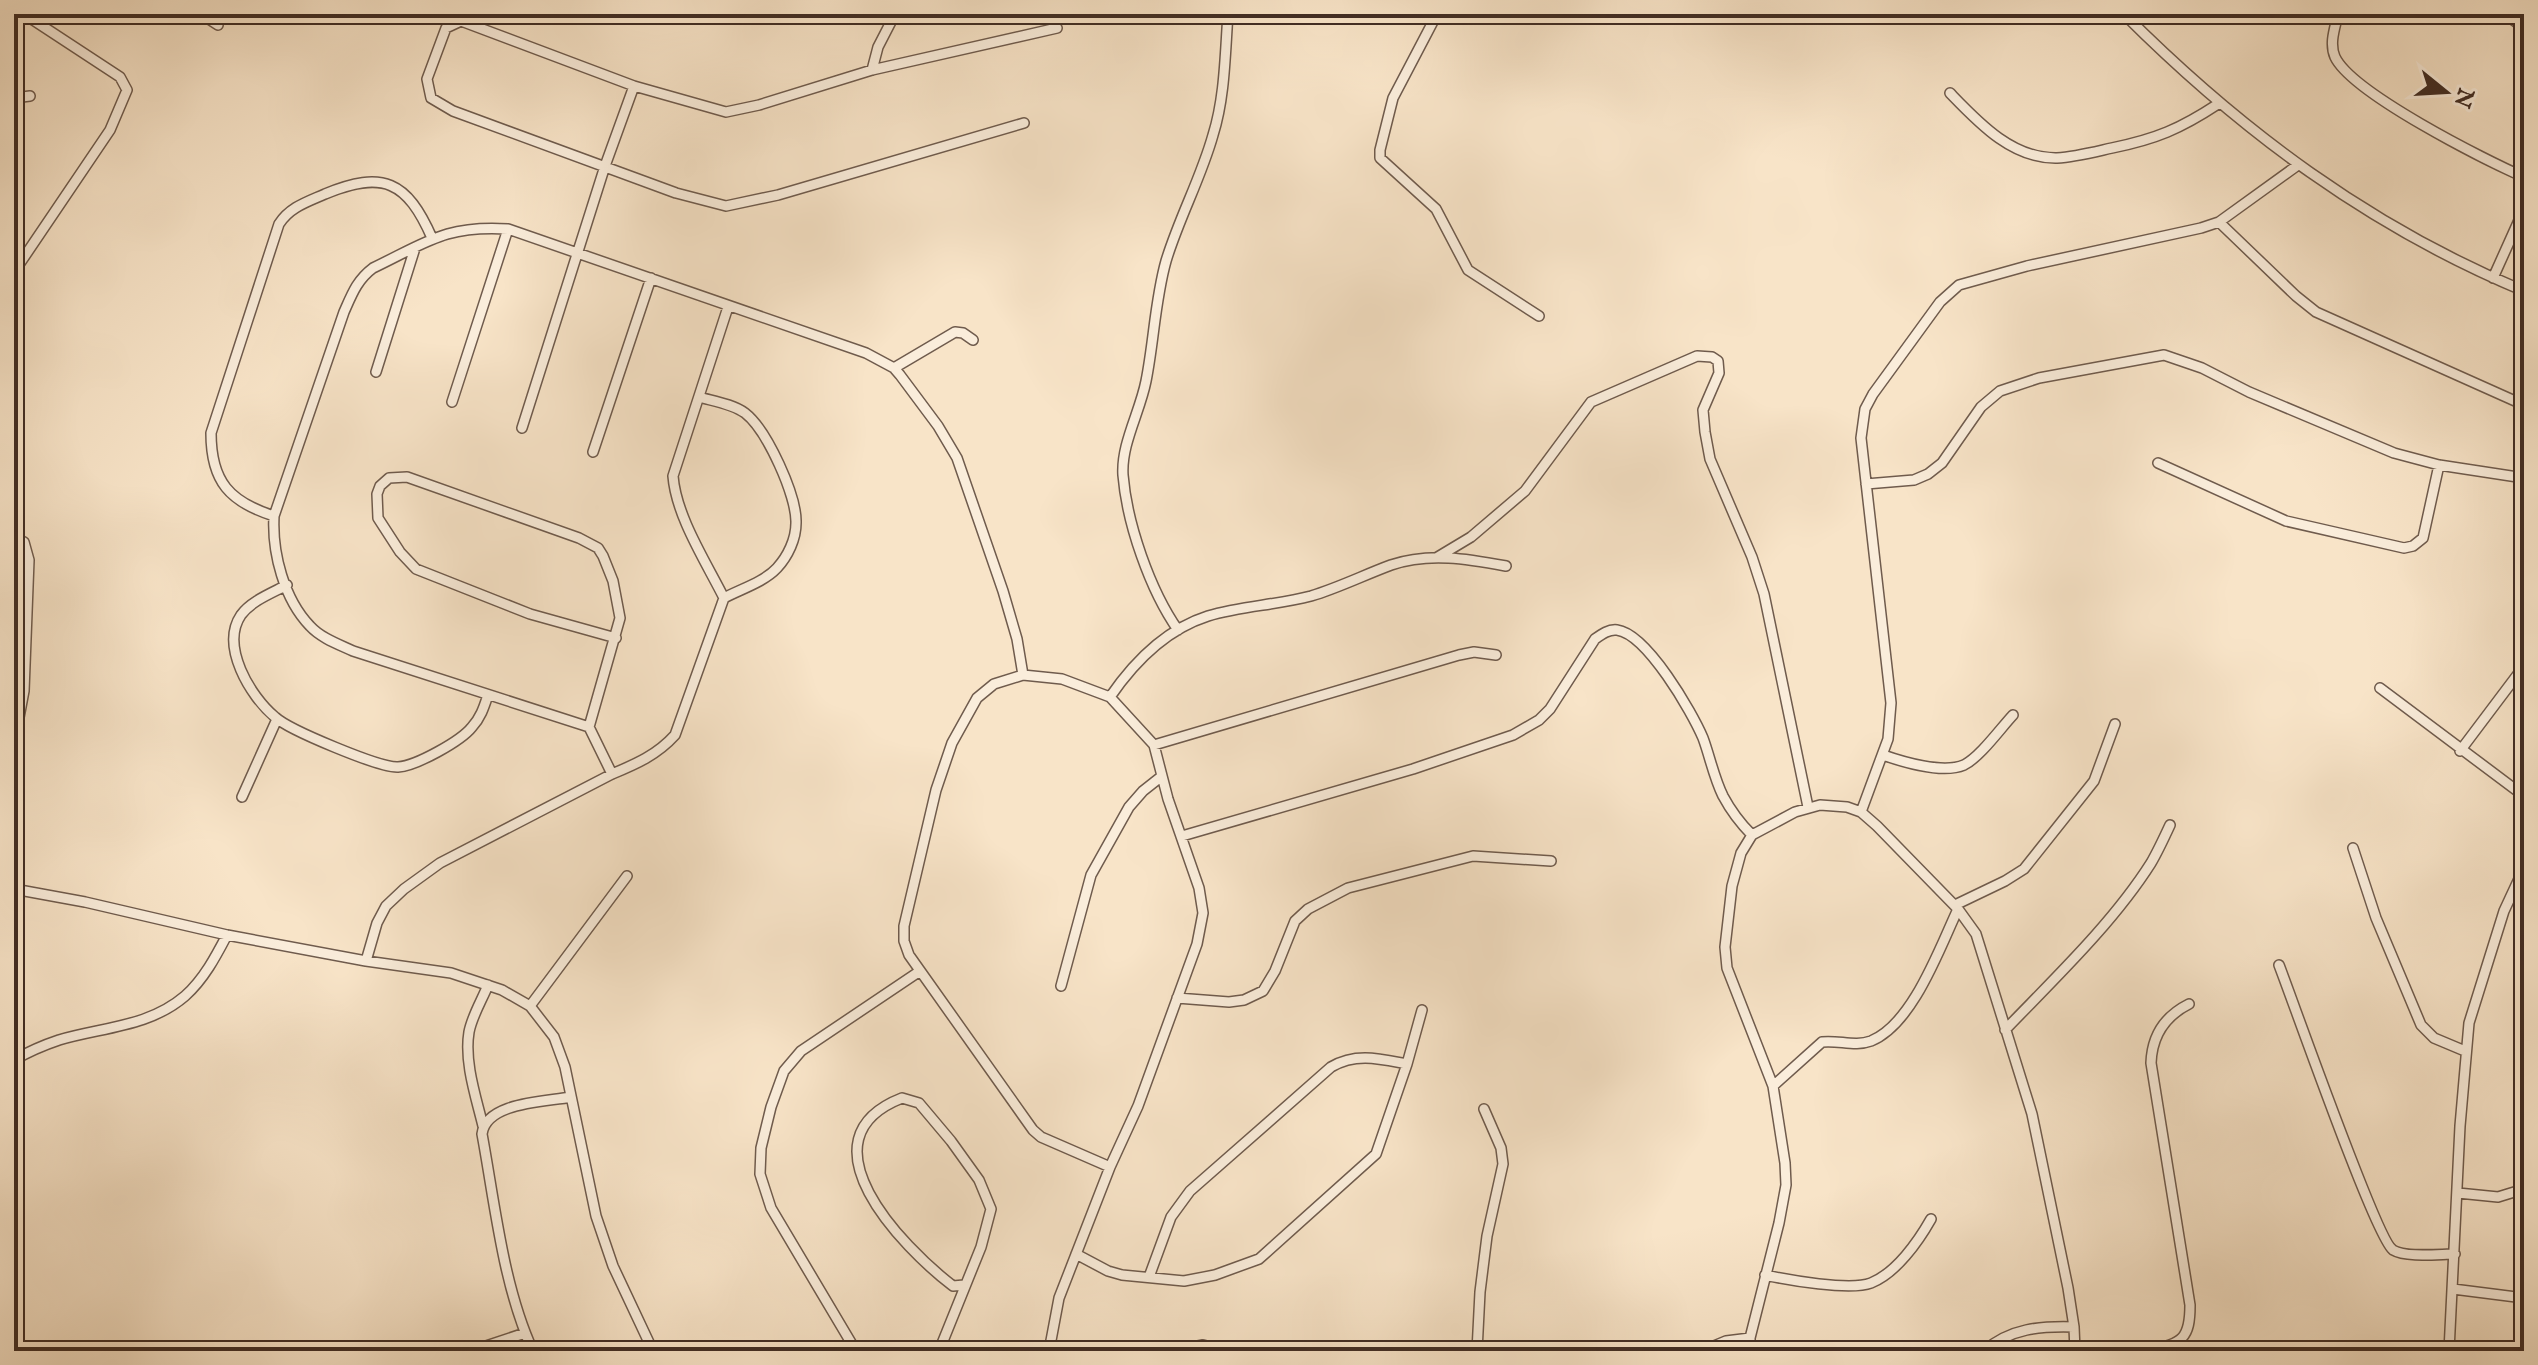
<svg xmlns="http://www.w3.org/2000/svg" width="2538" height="1365" font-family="'IM FELL English',serif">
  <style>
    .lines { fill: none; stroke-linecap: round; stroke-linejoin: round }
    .minor-casing { stroke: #6f5b4d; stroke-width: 12 }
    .minor { stroke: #faeddb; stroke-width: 9 }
  </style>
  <rect width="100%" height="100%" fill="#f8e4c8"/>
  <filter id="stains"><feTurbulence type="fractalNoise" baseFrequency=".0025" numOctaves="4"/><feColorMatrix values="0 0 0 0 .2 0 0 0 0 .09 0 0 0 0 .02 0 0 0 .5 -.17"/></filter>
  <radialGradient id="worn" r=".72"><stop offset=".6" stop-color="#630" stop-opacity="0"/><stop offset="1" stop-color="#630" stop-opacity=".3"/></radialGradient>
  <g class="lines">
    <g class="minor-casing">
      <path id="minor" d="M201,14L218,25
        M1437,14L1393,98L1380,150V158L1436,209L1468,270L1539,316
        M2124,14C2241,131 2370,227 2524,291
        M2338,14C2335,28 2329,43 2335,57C2352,93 2485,160 2524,177
        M2505,14L2524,28
        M872,70L878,47L895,14
        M1950,93C1978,122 2012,159 2057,158C2075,157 2094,152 2112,148C2156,139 2180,129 2218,104
        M14,98L30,96
        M1024,123L778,195L726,206L676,193L453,111L431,98L427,79L446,28L461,21L634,86L726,112L759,105L872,70L1057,28
        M2219,222L2296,296L2316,312L2524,405
        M14,272L110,130L127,90L120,77L24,14
        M2493,278L2524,209
        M894,368L955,332L963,333L973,340
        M376,372L415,248
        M699,397C713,401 733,404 745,413C767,430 797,496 796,523C796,539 788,556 777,568C764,582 741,589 724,598
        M452,402L508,229
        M522,428L605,166L634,86
        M593,452L651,278
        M2158,463L2286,521L2404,548L2413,546L2423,538L2439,465
        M1866,484L1914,480L1928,474L1942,463L1981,407L2000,391L2039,378L2164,355L2202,368L2249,392L2394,453L2439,465L2524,478
        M274,516C230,502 211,482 211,433L279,224C290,207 307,202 325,194C383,170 407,181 432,238
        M14,537L24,542L29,560L24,691L14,744
        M1436,558L1471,537L1525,491L1591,402L1697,356L1712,357L1718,361L1719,373L1703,410L1705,432L1710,459L1752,557L1764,594L1808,807
        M287,585C272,593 251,601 241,615C220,646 250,696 275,717C289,730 380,768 398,767C416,766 461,741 472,727C481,717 484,707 488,695
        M1178,630C1150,590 1127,524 1123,475C1121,444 1140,412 1146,381C1154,341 1155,300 1166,261C1179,218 1201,178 1213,135C1225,97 1225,54 1228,14
        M2380,688L2524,796
        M1110,697C1134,662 1167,629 1208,616C1241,606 1277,605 1311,596C1338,588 1364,575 1391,565C1429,552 1468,559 1506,566
        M589,727L620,618L613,581L603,556L598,548L579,538L407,477L389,478L380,486L377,494L378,518L400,552L416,569L530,614L616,638
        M1154,745L1459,655L1474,652L1496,655
        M2460,751L2524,666
        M1883,755C1903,762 1943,774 1964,765C1980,757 2000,729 2013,715
        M612,774L589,727L353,651C338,644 321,638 310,626C284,599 272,553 274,516L344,312C352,294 357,280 373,268C427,242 446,225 508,229L866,353L894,368L900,375L938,426L957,458L1003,591L1017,639L1023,675
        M242,797L277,719
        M1861,812L1888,739L1891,703L1861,438L1865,409L1873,394L1940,302L1959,285L2027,266L2201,228L2219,222L2298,165
        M1182,836L1413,769L1513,735L1539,720L1550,709L1595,639C1602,634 1609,629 1617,630C1647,634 1692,712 1703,738C1710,757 1714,778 1723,796C1731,811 1741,824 1752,835
        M2353,848L2376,918L2421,1025L2434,1038L2465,1051
        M14,889L85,902L227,935L366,961L451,973L502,990L530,1006L554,1037L565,1067L596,1216L613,1266L653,1351
        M1955,905L2005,881L2024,869L2094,781L2115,724
        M366,961L377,923L386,906L404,889L440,863L612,774C636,764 657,755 675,735L724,598C706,562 676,516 673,476L728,307
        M2279,965C2293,1001 2377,1241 2393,1250C2406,1258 2440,1254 2455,1254
        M1061,986L1091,875L1129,807L1143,791L1162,776
        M1177,998L1229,1002L1244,1000L1263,991L1275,971L1295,921L1308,909L1348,888L1473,856L1551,861
        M530,1006L627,876
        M2005,1030C2054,979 2113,923 2151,863C2158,851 2164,838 2170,825
        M14,1060C28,1052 44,1045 59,1040C103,1027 149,1027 185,996C204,979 216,956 227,935
        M1773,1086L1822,1042C1839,1040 1855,1047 1871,1041C1913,1024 1940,947 1958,909
        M483,1126C476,1097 464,1062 469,1032C472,1016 482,1000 488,985
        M2458,1193L2498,1197L2524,1189
        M1076,1254L1108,1271L1122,1275L1184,1281L1215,1275L1259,1259L1376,1154L1407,1064L1422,1010
        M1765,1275C1788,1280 1850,1291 1871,1283C1896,1273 1918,1242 1931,1219
        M1149,1277L1171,1217L1190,1191L1331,1067C1356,1052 1381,1059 1407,1064
        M2453,1289L2524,1298
        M14,1341L24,1351
        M471,1351L525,1333
        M533,1351C503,1286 495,1204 482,1134C486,1102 545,1102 571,1097
        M856,1351L771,1208L760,1174L761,1148L771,1107L784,1071L801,1051L920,971
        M939,1351L981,1247L991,1209L979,1180L951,1141L919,1103L902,1098C797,1139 902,1247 953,1286L964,1285
        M1049,1351L1059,1298L1110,1167L1138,1106L1197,944L1203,913L1199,888L1168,799L1154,745L1110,697L1062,679L1023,675L994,684L977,698L952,743L936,790L904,926V941L909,955L1033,1130L1041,1137L1110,1167
        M1173,1351L1203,1345L1226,1351
        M1477,1351L1480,1292L1487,1236L1503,1164L1501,1148L1484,1109
        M1702,1351L1726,1341L1750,1338
        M1750,1351V1338L1779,1223L1786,1185L1785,1163L1773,1086L1727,968L1725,947L1732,886L1741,853L1752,835L1795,812L1820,805L1847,807L1861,812L1877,826L1958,909L1976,934L2032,1114L2068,1288L2074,1327L2075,1351
        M1984,1351C2011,1328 2040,1326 2074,1327
        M2150,1351C2182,1342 2190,1340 2190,1305L2151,1063C2152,1036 2165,1016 2189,1004
        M2449,1351L2460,1126L2469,1023L2504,911L2524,868"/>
    </g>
    <use href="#minor" class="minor"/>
  </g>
  <rect width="2538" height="1365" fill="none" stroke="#f8e4c8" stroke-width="48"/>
  <rect x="16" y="16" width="2506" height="1333" fill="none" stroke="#412d24" stroke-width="4"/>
  <rect x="24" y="24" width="2490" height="1317" fill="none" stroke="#412d24" stroke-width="2"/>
  <g transform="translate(2446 92) rotate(108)" stroke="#faeddb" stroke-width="6" paint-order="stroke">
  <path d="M0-6L14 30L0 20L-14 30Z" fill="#412d24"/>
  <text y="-12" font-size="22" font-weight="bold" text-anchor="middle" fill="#412d24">N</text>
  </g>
  <rect width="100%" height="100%" filter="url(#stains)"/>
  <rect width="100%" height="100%" fill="url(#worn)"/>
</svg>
